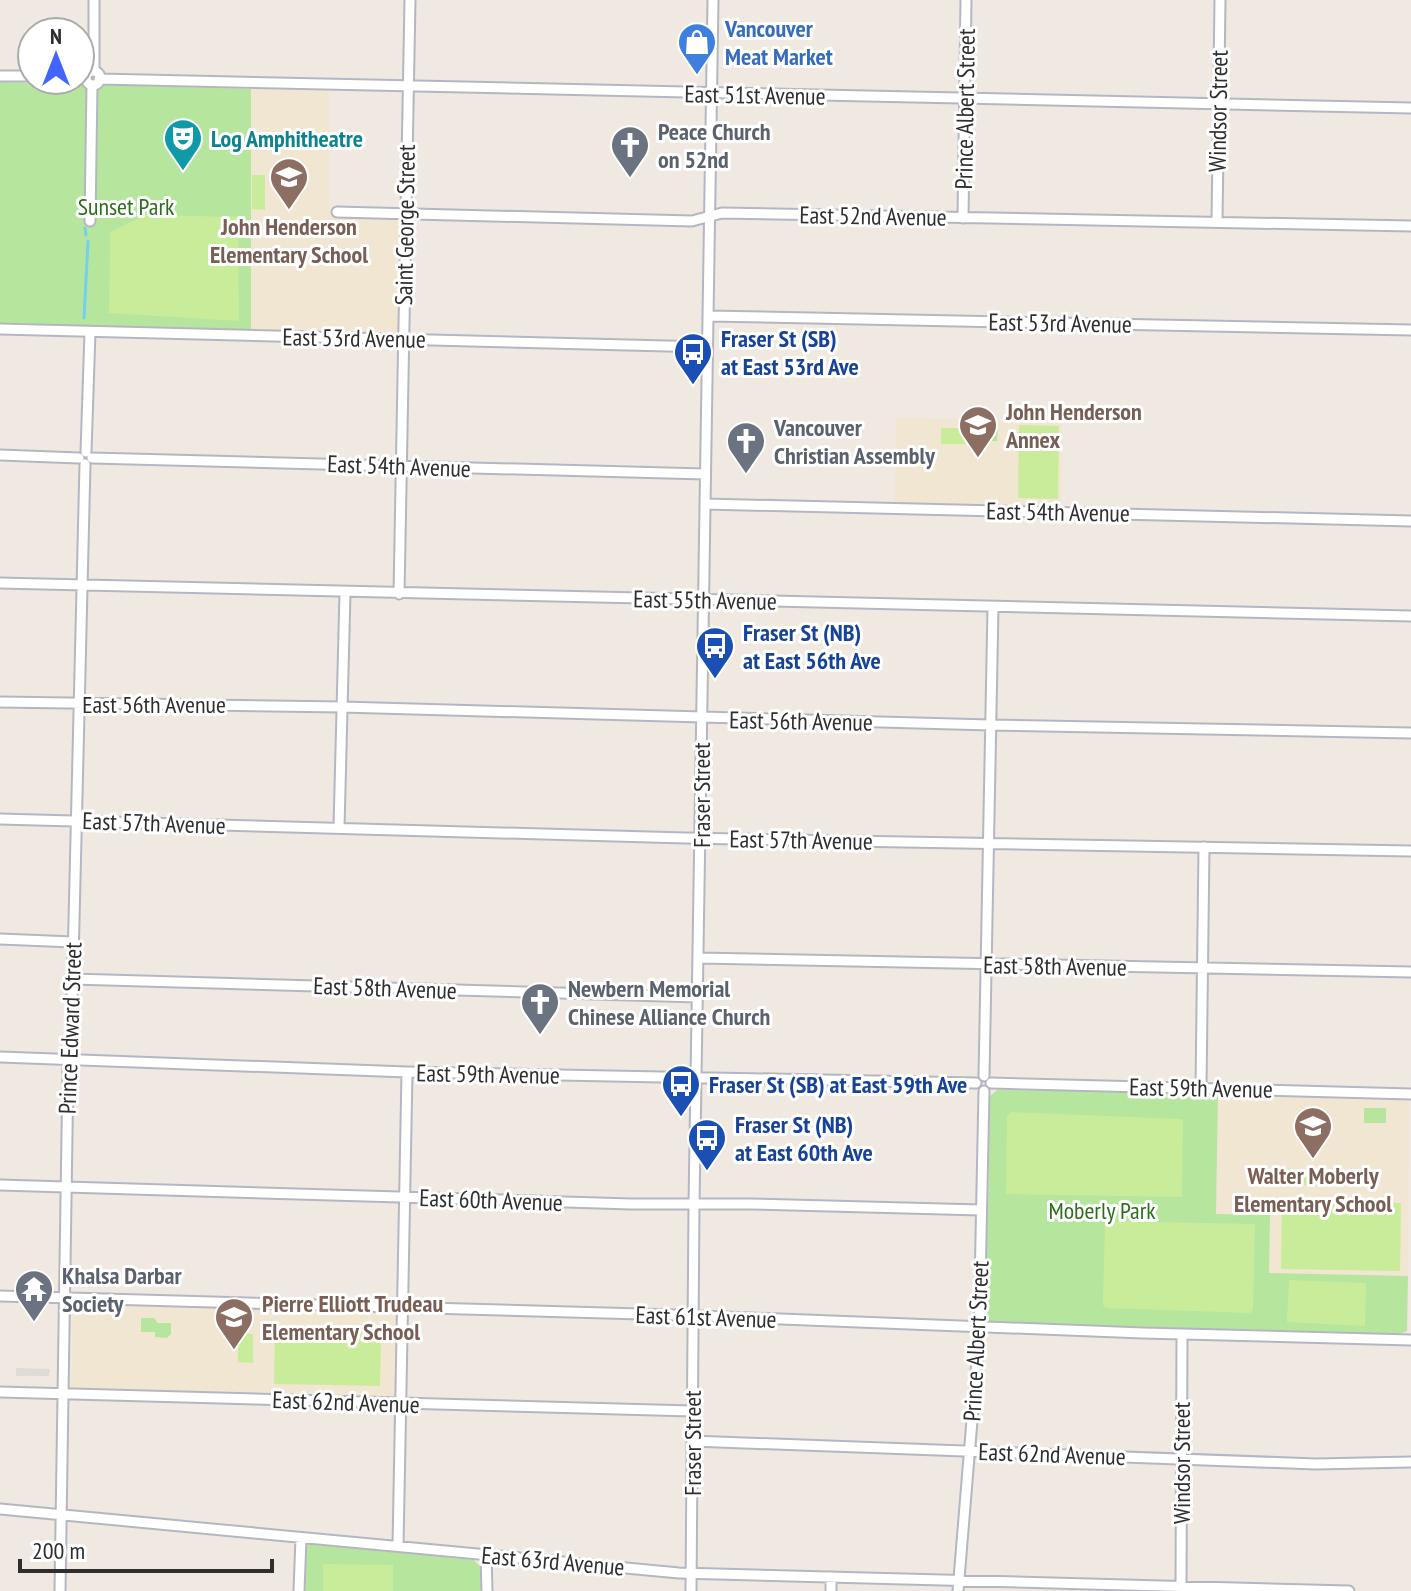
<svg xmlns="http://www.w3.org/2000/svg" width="1411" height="1591" font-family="'PT Sans Narrow',sans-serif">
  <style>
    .education { fill: #f0e6d1 }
    .green { fill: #b6e59e }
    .pitch { fill: #c9ec9a }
    .plaza { fill: #dfdcd8 }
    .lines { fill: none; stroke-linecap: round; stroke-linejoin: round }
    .stream { stroke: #75cff0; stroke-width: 3 }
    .minor-casing { stroke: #b4b7c1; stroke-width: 13 }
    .minor { stroke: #fff; stroke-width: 9 }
    .labels { text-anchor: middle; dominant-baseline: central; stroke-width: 6; stroke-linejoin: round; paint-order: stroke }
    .shop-label { font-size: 24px; font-weight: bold; fill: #366cbe; stroke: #fff; text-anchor: start }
    .street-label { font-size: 24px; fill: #2e2e2e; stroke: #fff }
    .worship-label { font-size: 24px; font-weight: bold; fill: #5b616d; stroke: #fff; text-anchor: start }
    .culture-label { font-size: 24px; font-weight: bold; fill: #0d838f; stroke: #fff; text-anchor: start }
    .park-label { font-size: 24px; fill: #2c6e1b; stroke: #fff }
    .education-label { font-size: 24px; font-weight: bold; fill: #785e54; stroke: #fff }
    .transit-label { font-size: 24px; font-weight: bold; fill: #164399; stroke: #fff; text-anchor: start }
  </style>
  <rect width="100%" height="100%" fill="#efe9e1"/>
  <path class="education" d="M251,89L327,91L329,93V210L338,217L399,218L397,318L399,328L396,333L251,331Z
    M896,418L1062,421L1061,508L895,503Z
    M1218,1095L1406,1099L1409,1103L1408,1276L1268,1273L1216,1214Z
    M73,1303L396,1310L394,1399L71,1391Z"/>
  <path class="green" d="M0,82L251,89V331L0,324Z
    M979,424L998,425L997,441H979Z
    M997,1090L1215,1093L1218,1095L1216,1214L1270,1215L1269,1273L1408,1276L1407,1331L1391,1337L1384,1334L1382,1337L1372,1336L1370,1334L989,1322L986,1316V1280L983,1277L984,1221L988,1215L990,1096Z
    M1364,1108H1386V1123H1364Z
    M141,1318H154L158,1323H171V1334L167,1338L155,1337V1332H141Z
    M309,1544L474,1560L481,1567L482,1591H304L303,1551Z"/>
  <path class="pitch" d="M252,175H265V210L252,209Z
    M146,215L238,217L239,321L109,313L110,232Z
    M1019,425L1059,426L1058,499L1018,498Z
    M941,428H966V444H941Z
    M1011,1112L1180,1119L1183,1121L1182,1197L1006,1194L1007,1116Z
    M1282,1168L1295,1169V1176H1308L1309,1169H1323V1176H1337L1336,1186L1323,1185V1179L1310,1178L1309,1185H1295V1178L1281,1177Z
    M1282,1201L1401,1203L1400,1271L1281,1269Z
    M1105,1221L1255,1224L1253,1310L1250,1313L1106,1308L1103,1305Z
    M1289,1280L1366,1283L1365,1326L1287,1322Z
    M275,1329L381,1331L380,1386L274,1384Z
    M238,1334H253V1363L238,1362Z
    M323,1564L393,1565V1591H323Z"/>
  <path class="plaza" d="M16,1368L50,1369L49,1376H16Z"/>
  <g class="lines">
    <path class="stream" d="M85,228L86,235
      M84,318L88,241"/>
    <g class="minor-casing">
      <path id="minor" d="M94,71V0
        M86 78a7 7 0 1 1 14 0a7 7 0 1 1-14 0Z
        M0,76H32
        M99,79L1411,108
        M337,212L692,221L722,213L1411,226
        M963,218L966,0
        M90,221L92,85
        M1217,222L1220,0
        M708,316L1411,330
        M0,329L707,347
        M86,452L90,332
        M0,455L79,458
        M92,458L705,474
        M705,504L1411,521
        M0,583L1411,616
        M399,594L410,0
        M0,702L342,707L990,725L1411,733
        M0,819L685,838L1411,851
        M339,828L345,593
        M0,939L73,942
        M699,958L1411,972
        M72,979L698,997
        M0,1057L407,1072L976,1083
        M984,1076L993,607
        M991,1083L1411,1094
        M1201,1087L1204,847
        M0,1185L631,1204H750L981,1210
        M0,1296L676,1315L1143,1333L1411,1340
        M0,1392L692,1411
        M692,1441L1316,1464L1411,1462
        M0,1509L679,1573L1349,1591
        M398,1546L407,1072
        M486,1555L487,1591
        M60,1591L68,1069L71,1045L85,464
        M299,1591L301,1538
        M691,1591L694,1205L713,0
        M831,1591V1577
        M958,1591L979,1335L984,1091
        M1181,1591L1182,1334"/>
    </g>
    <use href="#minor" class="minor"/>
  </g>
  <defs>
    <g id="shop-pin" transform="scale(2)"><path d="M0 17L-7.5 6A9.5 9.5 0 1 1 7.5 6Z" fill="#3f7fe0" stroke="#fff"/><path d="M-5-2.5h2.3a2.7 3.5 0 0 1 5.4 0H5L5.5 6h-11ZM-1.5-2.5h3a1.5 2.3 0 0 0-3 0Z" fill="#fff"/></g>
    <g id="theatre-pin" transform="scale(2)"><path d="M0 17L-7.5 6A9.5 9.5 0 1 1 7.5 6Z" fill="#0f9aa8" stroke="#fff"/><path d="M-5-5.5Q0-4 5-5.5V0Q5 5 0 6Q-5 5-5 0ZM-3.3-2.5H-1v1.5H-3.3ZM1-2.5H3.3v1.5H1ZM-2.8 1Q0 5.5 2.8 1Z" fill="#fff"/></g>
    <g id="church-pin" transform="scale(2)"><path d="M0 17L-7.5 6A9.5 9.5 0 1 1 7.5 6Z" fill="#6b7280" stroke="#fff"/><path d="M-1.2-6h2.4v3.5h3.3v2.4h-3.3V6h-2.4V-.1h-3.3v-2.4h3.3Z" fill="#fff"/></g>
    <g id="school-pin" transform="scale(2)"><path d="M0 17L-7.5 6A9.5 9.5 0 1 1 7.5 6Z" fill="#8d6e63" stroke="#fff"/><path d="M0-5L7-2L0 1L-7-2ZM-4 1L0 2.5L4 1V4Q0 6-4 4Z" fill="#fff"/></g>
    <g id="bus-pin" transform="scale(2)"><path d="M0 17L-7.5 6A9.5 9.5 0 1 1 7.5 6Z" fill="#1a4fb4" stroke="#fff"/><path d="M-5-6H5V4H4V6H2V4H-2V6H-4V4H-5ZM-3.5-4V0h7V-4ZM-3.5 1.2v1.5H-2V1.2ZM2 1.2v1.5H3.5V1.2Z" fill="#fff"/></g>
    <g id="temple-pin" transform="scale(2)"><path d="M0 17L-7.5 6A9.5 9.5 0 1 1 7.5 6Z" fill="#6b7280" stroke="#fff"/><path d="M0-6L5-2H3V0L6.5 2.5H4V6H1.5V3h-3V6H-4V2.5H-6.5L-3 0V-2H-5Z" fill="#fff"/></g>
  </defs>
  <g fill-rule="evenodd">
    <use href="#shop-pin" x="697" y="42"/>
    <use href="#theatre-pin" x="183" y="138"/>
    <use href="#church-pin" x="630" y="145"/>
    <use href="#school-pin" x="289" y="177"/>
    <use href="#bus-pin" x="693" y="352"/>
    <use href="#school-pin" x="978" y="425"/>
    <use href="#church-pin" x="746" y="441"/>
    <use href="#bus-pin" x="715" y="646"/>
    <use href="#church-pin" x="540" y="1002"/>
    <use href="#bus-pin" x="681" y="1084"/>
    <use href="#school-pin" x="1313" y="1126"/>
    <use href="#bus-pin" x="707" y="1138"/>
    <use href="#temple-pin" x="34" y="1289"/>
    <use href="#school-pin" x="234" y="1317"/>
  </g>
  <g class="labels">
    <g class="shop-label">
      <text x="725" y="28">Vancouver<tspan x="725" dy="28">Meat Market</tspan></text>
    </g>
    <g class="street-label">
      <text transform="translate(755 95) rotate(1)">East 51st Avenue</text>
      <text transform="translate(965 109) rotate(-89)">Prince Albert Street</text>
      <text transform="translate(1218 111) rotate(-89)">Windsor Street</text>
      <text transform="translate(873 216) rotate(1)">East 52nd Avenue</text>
      <text transform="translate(405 225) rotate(-89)">Saint George Street</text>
      <text transform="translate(1060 323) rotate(1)">East 53rd Avenue</text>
      <text transform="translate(354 338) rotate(1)">East 53rd Avenue</text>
      <text transform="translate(399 466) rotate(2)">East 54th Avenue</text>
      <text transform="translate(1058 512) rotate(1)">East 54th Avenue</text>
      <text transform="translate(705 600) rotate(1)">East 55th Avenue</text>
      <text x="154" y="704">East 56th Avenue</text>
      <text transform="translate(801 721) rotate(1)">East 56th Avenue</text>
      <text transform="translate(701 795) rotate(-90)">Fraser Street</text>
      <text transform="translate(154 823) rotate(2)">East 57th Avenue</text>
      <text transform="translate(801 840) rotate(1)">East 57th Avenue</text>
      <text transform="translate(1055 966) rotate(1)">East 58th Avenue</text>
      <text transform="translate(385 988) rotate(2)">East 58th Avenue</text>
      <text transform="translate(70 1028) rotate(-88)">Prince Edward Street</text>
      <text transform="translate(488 1074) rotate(1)">East 59th Avenue</text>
      <text transform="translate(1201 1088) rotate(1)">East 59th Avenue</text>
      <text transform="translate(491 1200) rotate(2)">East 60th Avenue</text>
      <text transform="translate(706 1317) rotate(2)">East 61st Avenue</text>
      <text transform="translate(976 1341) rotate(-87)">Prince Albert Street</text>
      <text transform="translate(346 1402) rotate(2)">East 62nd Avenue</text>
      <text transform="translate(692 1443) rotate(-90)">Fraser Street</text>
      <text transform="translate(1052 1454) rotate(2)">East 62nd Avenue</text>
      <text transform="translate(1181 1463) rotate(-90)">Windsor Street</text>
      <text transform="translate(553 1561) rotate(5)">East 63rd Avenue</text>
    </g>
    <g class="worship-label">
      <text x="658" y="131">Peace Church<tspan x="658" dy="28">on 52nd</tspan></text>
      <text x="774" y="427">Vancouver<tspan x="774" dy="28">Christian Assembly</tspan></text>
      <text x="568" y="988">Newbern Memorial<tspan x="568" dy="28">Chinese Alliance Church</tspan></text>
      <text x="62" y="1275">Khalsa Darbar<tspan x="62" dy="28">Society</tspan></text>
    </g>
    <g class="culture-label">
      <text x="211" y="138">Log Amphitheatre</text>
    </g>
    <g class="park-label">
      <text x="126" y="206">Sunset Park</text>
      <text x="1102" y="1210">Moberly Park</text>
    </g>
    <g class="education-label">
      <text x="289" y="226">John Henderson<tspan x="289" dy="28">Elementary School</tspan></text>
      <text x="1006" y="411" text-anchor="start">John Henderson<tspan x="1006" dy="28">Annex</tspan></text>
      <text x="1313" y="1175">Walter Moberly<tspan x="1313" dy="28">Elementary School</tspan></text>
      <text x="262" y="1303" text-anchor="start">Pierre Elliott Trudeau<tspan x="262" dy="28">Elementary School</tspan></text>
    </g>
    <g class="transit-label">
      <text x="721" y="338">Fraser St (SB)<tspan x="721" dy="28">at East 53rd Ave</tspan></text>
      <text x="743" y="632">Fraser St (NB)<tspan x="743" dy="28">at East 56th Ave</tspan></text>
      <text x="709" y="1084">Fraser St (SB) at East 59th Ave</text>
      <text x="735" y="1124">Fraser St (NB)<tspan x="735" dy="28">at East 60th Ave</tspan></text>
    </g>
  </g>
  <g transform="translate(56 56)"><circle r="38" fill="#ffffff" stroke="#ababab" stroke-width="2"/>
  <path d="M0-6L14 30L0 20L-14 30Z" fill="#4264fb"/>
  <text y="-12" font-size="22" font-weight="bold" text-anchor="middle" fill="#2e2e2e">N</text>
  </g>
  <path d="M20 1559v12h252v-12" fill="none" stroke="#2e2e2e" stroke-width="4"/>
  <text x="32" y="1559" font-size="24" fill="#2e2e2e" stroke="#ffffff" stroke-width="6" paint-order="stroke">200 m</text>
</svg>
